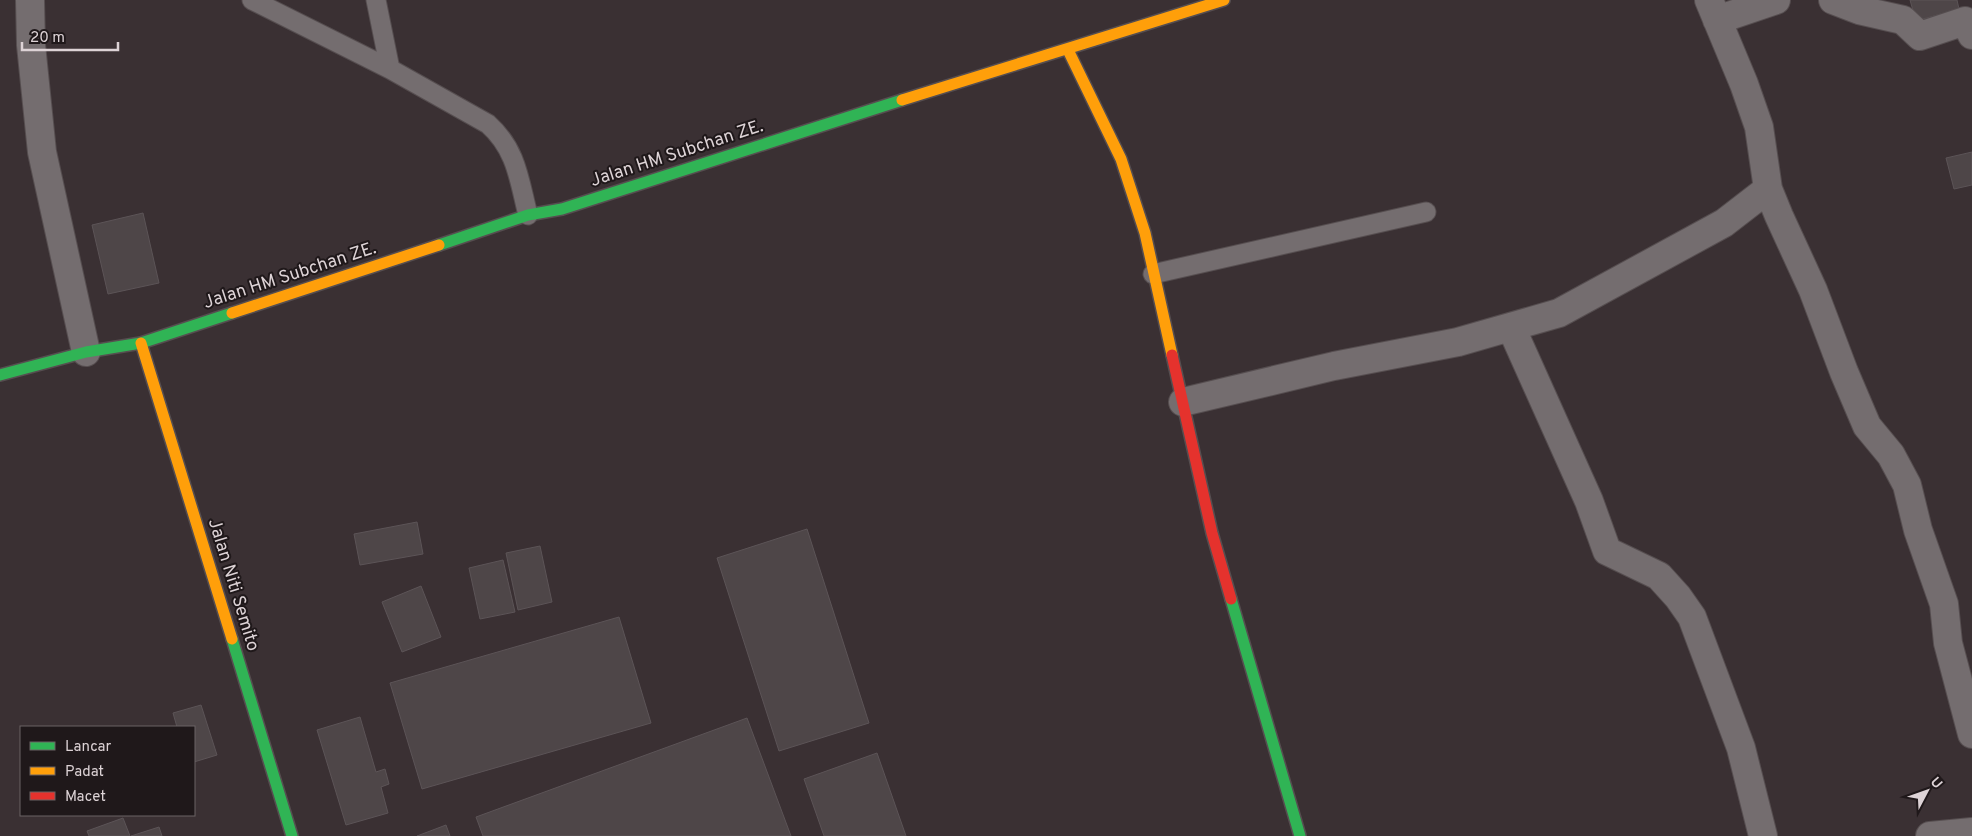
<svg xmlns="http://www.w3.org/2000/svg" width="1972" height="836" font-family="Overpass,sans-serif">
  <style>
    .building { fill: #4e4648; stroke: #5c5457 }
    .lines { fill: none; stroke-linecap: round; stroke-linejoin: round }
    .lane-casing { stroke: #564e50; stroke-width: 21 }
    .street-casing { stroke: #564e50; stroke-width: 30 }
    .fast-casing { stroke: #564e50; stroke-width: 14 }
    .slow-casing { stroke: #564e50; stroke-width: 14 }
    .jam-casing { stroke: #564e50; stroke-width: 14 }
    .lane { stroke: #746d6f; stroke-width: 19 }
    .street { stroke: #746d6f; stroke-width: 28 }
    .fast { stroke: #30b455; stroke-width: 11 }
    .slow { stroke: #ff9f0a; stroke-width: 11 }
    .jam { stroke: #e5322d; stroke-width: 11 }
    .labels { text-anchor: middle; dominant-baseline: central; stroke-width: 4; stroke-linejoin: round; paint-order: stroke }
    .street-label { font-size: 18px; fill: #ddd3d6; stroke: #1f181a }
  </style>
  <rect width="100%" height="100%" fill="#3a3033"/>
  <path class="building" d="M1910,0H1957L1959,9L1916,21Z
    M1972,152V185L1954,189L1946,158Z
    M143,213L159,283L108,294L92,225Z
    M417,522L423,554L360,565L354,534Z
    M807,529L869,723L779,751L717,558Z
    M540,546L552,602L518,610L506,553Z
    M503,560L515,612L480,619L469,568Z
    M421,586L441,637L402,652L382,602Z
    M619,617L651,723L422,789L390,683Z
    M201,705L217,755L194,762V727H177L173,713Z
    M360,717L376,772L385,769L389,784L381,787L388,813L346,825L317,730Z
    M747,718L791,836H483L476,817Z
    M877,753L906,836H824L804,779Z
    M123,818L130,836H89L87,831Z
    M446,825L450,836H417Z
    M159,827L162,836H131Z"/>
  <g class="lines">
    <g class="lane-casing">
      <path id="lane" d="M252,0L390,69L488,124C517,150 519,180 528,215
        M376,0L390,69
        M1153,274L1426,212"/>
    </g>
    <g class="street-casing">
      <path id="street" d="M30,0L31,45L42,152L86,352
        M1709,0L1744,84L1759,127L1768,189L1779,216L1813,290L1844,372L1867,426L1891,455L1907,485L1918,530L1944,604L1948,643L1972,734
        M1833,0L1859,10L1903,20L1920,36L1965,21L1972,35
        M1717,20L1776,0
        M1511,327L1589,501L1607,551L1659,576L1678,597L1692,617L1741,748L1763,836
        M1183,402L1334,366L1458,342L1559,313L1724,223L1768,189
        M1930,836L1972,832"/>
    </g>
    <g class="fast-casing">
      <path id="fast" d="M439,245L528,215L562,209L902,100
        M0,375L86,352L141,343L232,313
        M1231,599L1300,836
        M232,639L292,836"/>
    </g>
    <g class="slow-casing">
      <path id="slow" d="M1068,50L1121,159L1145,233L1172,355
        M902,100L1224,0
        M232,313L439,245
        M141,343L232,639"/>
    </g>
    <g class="jam-casing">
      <path id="jam" d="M1172,355L1212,533L1231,599"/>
    </g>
    <use href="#lane" class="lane"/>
    <use href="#street" class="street"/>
    <use href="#fast" class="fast"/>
    <use href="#slow" class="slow"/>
    <use href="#jam" class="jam"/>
  </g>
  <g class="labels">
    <g class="street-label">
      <text transform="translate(677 154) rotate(-18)">Jalan HM Subchan ZE.</text>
      <text transform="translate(290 276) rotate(-18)">Jalan HM Subchan ZE.</text>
      <text transform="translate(233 585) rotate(73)">Jalan Niti Semito</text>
    </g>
  </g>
  <rect x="20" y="726" width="175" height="90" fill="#1f181a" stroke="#6b6365"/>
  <rect x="30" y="742" width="25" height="8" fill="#30b455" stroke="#6b6365"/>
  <text x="65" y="751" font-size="15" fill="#ddd3d6">Lancar</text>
  <rect x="30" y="767" width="25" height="8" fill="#ff9f0a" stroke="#6b6365"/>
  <text x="65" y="776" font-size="15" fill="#ddd3d6">Padat</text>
  <rect x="30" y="792" width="25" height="8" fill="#e5322d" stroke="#6b6365"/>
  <text x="65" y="801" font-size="15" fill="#ddd3d6">Macet</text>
  <g transform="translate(1927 791) rotate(49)" stroke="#1f181a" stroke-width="4" paint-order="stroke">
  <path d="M0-4L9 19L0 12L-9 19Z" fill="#ddd3d6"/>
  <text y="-8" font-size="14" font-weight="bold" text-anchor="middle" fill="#ddd3d6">U</text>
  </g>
  <path d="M22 42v8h96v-8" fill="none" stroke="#ddd3d6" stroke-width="2.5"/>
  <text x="30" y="42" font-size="15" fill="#ddd3d6" stroke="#1f181a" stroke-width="4" paint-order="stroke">20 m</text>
</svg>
